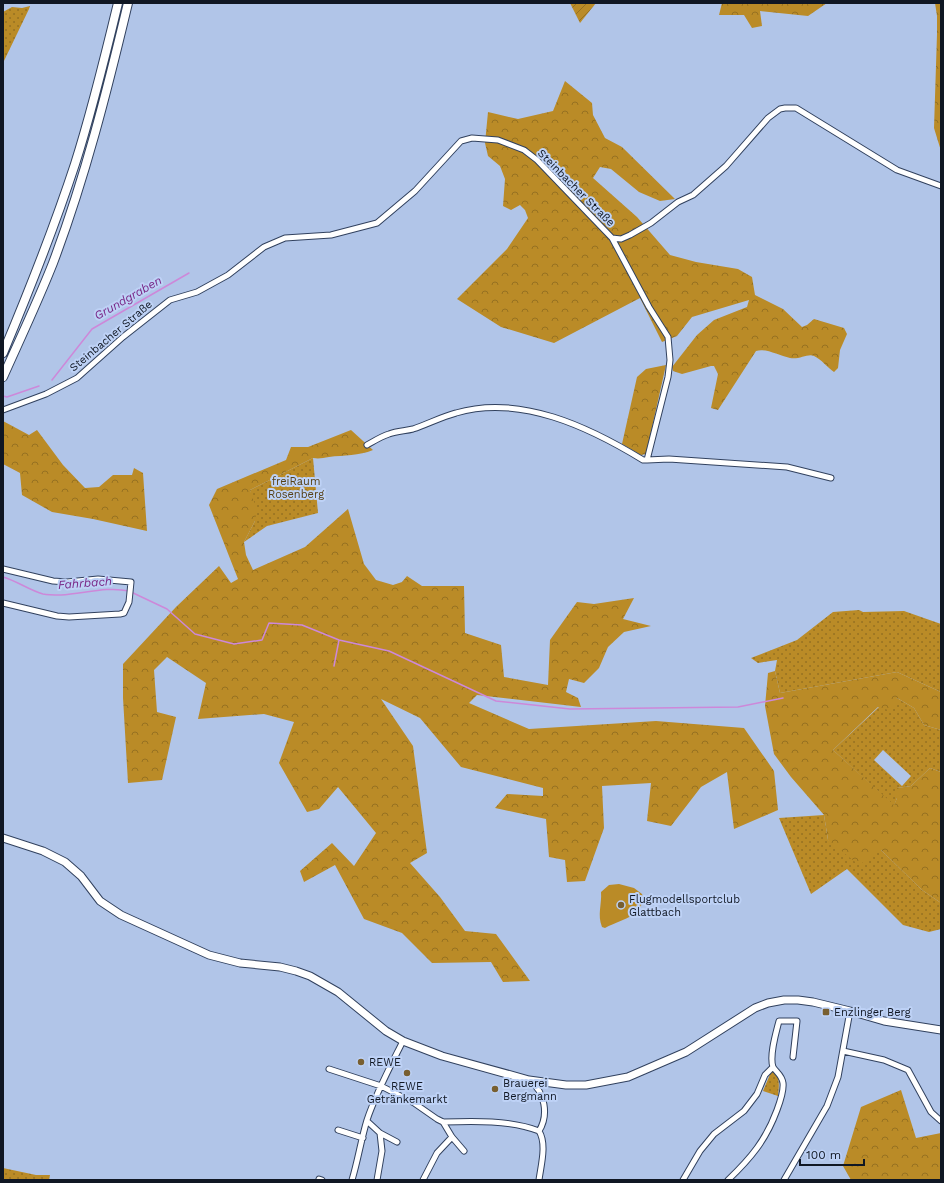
<svg xmlns="http://www.w3.org/2000/svg" width="944" height="1183" font-family="'Work Sans',sans-serif">
  <style>
    .grass { fill: url(#grass-dots); fill-rule: evenodd }
    .forest { fill: url(#forest-crowns) }
    .garden { fill: url(#garden-furrows) }
    .pitch { fill: #ba8b27 }
    .lines { fill: none; stroke-linecap: round; stroke-linejoin: round }
    .stream { stroke: #cd88d9; stroke-width: 1.5 }
    .minor-casing { stroke: #31415e; stroke-width: 7 }
    .major-casing { stroke: #31415e; stroke-width: 9 }
    .highway-casing { stroke: #31415e; stroke-width: 10 }
    .minor { stroke: #fff; stroke-width: 5 }
    .major { stroke: #fff; stroke-width: 7 }
    .highway { stroke: #fff; stroke-width: 8 }
    .poi-dot { fill: #785f30; stroke: #bed2f6; stroke-width: 1.5 }
    .labels { text-anchor: middle; dominant-baseline: central; stroke-width: 4; stroke-linejoin: round; paint-order: stroke }
    .street-label { font-size: 11px; fill: #101723; stroke: #bed2f6 }
    .park-label { font-size: 11px; fill: #574116; stroke: #bed2f6 }
    .poi-label { font-size: 11px; fill: #101723; stroke: #bed2f6; text-anchor: start }
    .water-label { font-size: 12px; font-style: italic; fill: #782585; stroke: #bed2f6 }
  </style>
  <defs>
    <pattern id="grass-dots" width="8" height="8" patternUnits="userSpaceOnUse"><rect width="8" height="8" fill="#ba8b27"/><path d="M2 2h.1M6 6h.1" fill="none" stroke="#967121" stroke-width="1.8" stroke-linecap="round"/></pattern>
    <pattern id="forest-crowns" width="20" height="18" patternUnits="userSpaceOnUse"><rect width="20" height="18" fill="#ba8b27"/><path d="M2 6a3 3 0 1 1 6 0M12 15a3 3 0 1 1 6 0" fill="none" stroke="#967121"/></pattern>
    <pattern id="garden-furrows" width="10" height="10" patternUnits="userSpaceOnUse"><rect width="10" height="10" fill="#ba8b27"/><path d="M-1 1l2-2M0 10L10 0M9 11l2-2" fill="none" stroke="#967121"/></pattern>
  </defs>
  <rect width="100%" height="100%" fill="#b1c5e8"/>
  <path class="grass" d="M30,6L29,9L3,63V12L12,7L22,8Z
    M313,458L318,513L267,526L244,542L255,521L250,490Z
    M859,610L863,612L904,611L941,624V692L897,672L780,693L775,671L777,660L758,663L751,658L797,640L833,612Z
    M897,698L914,708L924,725L941,730V772L930,768L911,786L897,788V798L894,806L833,750L879,707ZM883,750L911,776L902,786L874,760Z
    M824,815L828,840L881,850L922,890L941,903V929L929,932L903,925L847,869L811,894L779,818Z
    M775,1071C780,1079 779,1086 778,1096L763,1091L771,1072Z
    M3,1168L36,1175H50L49,1180H3Z"/>
  <path class="forest" d="M722,3H827L808,16L760,11L762,26L752,28L744,15H719Z
    M935,3H941V151L934,128L937,34V16Z
    M565,81L592,103L593,115L605,138L622,147L675,199L660,201L639,192L611,169L600,167L593,178L637,217L670,255L696,262L738,269L752,277L755,295L783,309L802,327L807,325L814,319L844,328L847,334L840,350L838,368L834,372C828,368 821,359 814,356C808,353 799,360 790,358C779,356 767,348 756,351L718,410L711,408L718,374L714,366H711L682,374L673,371L672,367L697,335L714,320L747,307L749,300L692,317L677,336L662,342L640,298L554,343L501,327L457,299L507,249L528,218L525,210L520,205L511,210L503,206L505,179L500,166L488,156L485,143L488,112L518,119L553,111Z
    M666,365L646,454L641,455L622,444L637,377L646,369Z
    M3,421L29,435L37,430L63,465L85,488L99,487L113,475H132L134,468L143,473L147,531L93,519L52,512L22,495L20,473L3,464Z
    M351,430L373,450C359,456 344,455 329,457C323,458 319,459 313,458L250,490L257,510L255,521L244,542L246,555L253,570L305,547L348,509L364,564L376,580L393,585L402,582L407,576L422,586H464L465,633L501,645L504,677L548,685L550,640L577,602L594,604L634,598L623,619L651,626L624,632L608,647L599,668L584,683L569,679L566,692L578,698L581,707L477,695L469,703L529,729L656,721L744,728L774,771L778,810L734,829L727,772L701,787L671,826L647,821L651,783L602,786L604,828L585,881L567,882L565,860L549,857L546,819L495,808L507,794L543,796V788L461,767L420,718L381,699L413,746L427,853L410,863L440,897L465,931L496,934L530,981L503,982L491,962L432,963L402,933L364,919L335,865L304,882L300,871L332,843L354,866L376,833L338,787L319,809L307,812L279,763L294,722L264,714L198,719L206,683L167,657L154,670L157,712L176,717L162,780L128,783L123,698V664L176,607L219,566L231,583L238,579L209,505L217,489L286,460L291,447H308Z
    M775,671L780,693L897,672L941,692V730L924,725L914,708L897,698L892,711L878,707L833,750L894,805L897,798V788L911,786L930,768L941,772V827L940,829L941,831V903L922,890L881,850L859,865L828,840L824,815L791,777L774,754L765,706L768,673Z
    M901,1090L916,1138L941,1133V1180H851L843,1166L861,1107Z"/>
  <path class="garden" d="M570,3H596L580,23Z"/>
  <path class="pitch" d="M619,884L634,888L642,894L644,899C642,902 641,908 638,911C631,918 614,923 605,928L602,927C597,915 602,904 601,892L609,885Z"/>
  <g class="lines">
    <path class="stream" d="M52,380L92,329L189,273
      M3,396L7,397L39,386
      M3,577C17,581 29,590 43,594C48,595 56,595 61,595C83,594 107,586 129,591L167,609L195,634L234,644L262,640L269,623L302,625L339,640L389,651L496,701L570,709L738,707L783,698
      M334,666L339,640"/>
    <g class="minor-casing">
      <path id="minor" d="M3,410L46,394L77,378L123,337L170,300L197,292L228,275L264,247L285,238L331,235L377,223L415,191L461,141L472,138L498,140L524,150L537,160L612,238L621,239L630,235L651,223L678,202L693,195L726,166L768,118L780,109L785,108H796L897,170L941,186
        M367,445C374,441 382,436 389,434C397,431 405,431 413,429C428,424 441,417 456,413C520,394 589,427 643,460H647L668,377L670,360L668,337L649,307L612,238
        M647,460L669,459L787,467L831,478
        M3,569L53,581L67,582L98,579L131,582L129,602L124,613L120,614L69,617L57,616L3,603
        M843,1051L884,1060L908,1070L931,1112L941,1121
        M329,1069L381,1086L414,1103L437,1119L443,1122C474,1121 510,1120 539,1131
        M530,1081C545,1092 549,1115 539,1131
        M367,1121L380,1133L382,1151L377,1180
        M443,1122L452,1137L464,1151
        M338,1130L363,1138
        M380,1133L397,1142
        M319,1179L322,1180
        M352,1180C358,1160 361,1140 367,1120C376,1093 390,1067 403,1041
        M423,1180L437,1153L452,1137
        M539,1180C541,1165 547,1144 539,1131
        M683,1180L700,1151L714,1134L744,1111L757,1094L765,1075L773,1067
        M728,1180C751,1158 766,1140 777,1110C780,1102 784,1091 783,1083C782,1075 776,1072 773,1067C769,1056 776,1033 779,1021H797L793,1057
        M784,1180L827,1106L838,1077L850,1011"/>
    </g>
    <g class="major-casing">
      <path id="major" d="M3,838L43,851L65,862L81,876L100,901L121,915L209,955L240,963L280,967L296,971L310,976L338,992L386,1031L403,1041L442,1056L529,1080L566,1085H586L628,1077L686,1052L755,1008L768,1003L784,1000H798L813,1002L850,1011L884,1021L941,1030"/>
    </g>
    <g class="highway-casing">
      <path id="highway" d="M3,353C29,291 54,228 75,164C92,111 105,57 118,3
        M3,377C20,339 38,301 53,263C85,178 107,91 128,3"/>
    </g>
    <use href="#minor" class="minor"/>
    <use href="#major" class="major"/>
    <use href="#highway" class="highway"/>
  </g>
  <g class="poi-dot">
    <circle cx="621" cy="905" r="4"/>
    <rect x="822" y="1008" width="8" height="8" rx="2"/>
    <circle cx="361" cy="1062" r="4"/>
    <circle cx="407" cy="1073" r="4"/>
    <circle cx="495" cy="1089" r="4"/>
  </g>
  <g class="labels">
    <g class="street-label">
      <text transform="translate(576 188) rotate(45)">Steinbacher Straße</text>
      <text transform="translate(111 336) rotate(-40)">Steinbacher Straße</text>
    </g>
    <g class="park-label">
      <text x="296" y="481">freiRaum<tspan x="296" dy="13">Rosenberg</tspan></text>
    </g>
    <g class="poi-label">
      <text x="629" y="899">Flugmodellsportclub<tspan x="629" dy="13">Glattbach</tspan></text>
      <text x="834" y="1012">Enzlinger Berg</text>
      <text x="369" y="1062">REWE</text>
      <text x="503" y="1083">Brauerei<tspan x="503" dy="13">Bergmann</tspan></text>
      <text x="407" y="1086" text-anchor="middle">REWE<tspan x="407" dy="13">Getränkemarkt</tspan></text>
    </g>
    <g class="water-label">
      <text transform="translate(128 298) rotate(-30)">Grundgraben</text>
      <text transform="translate(85 583) rotate(-4)">Fahrbach</text>
    </g>
  </g>
  <rect width="944" height="1183" fill="none" stroke="#101723" stroke-width="8"/>
  <path d="M800 1159v6h64v-6" fill="none" stroke="#101723" stroke-width="2"/>
  <text x="806" y="1159" font-size="12" fill="#101723" stroke="#bed2f6" stroke-width="3" paint-order="stroke">100 m</text>
</svg>
